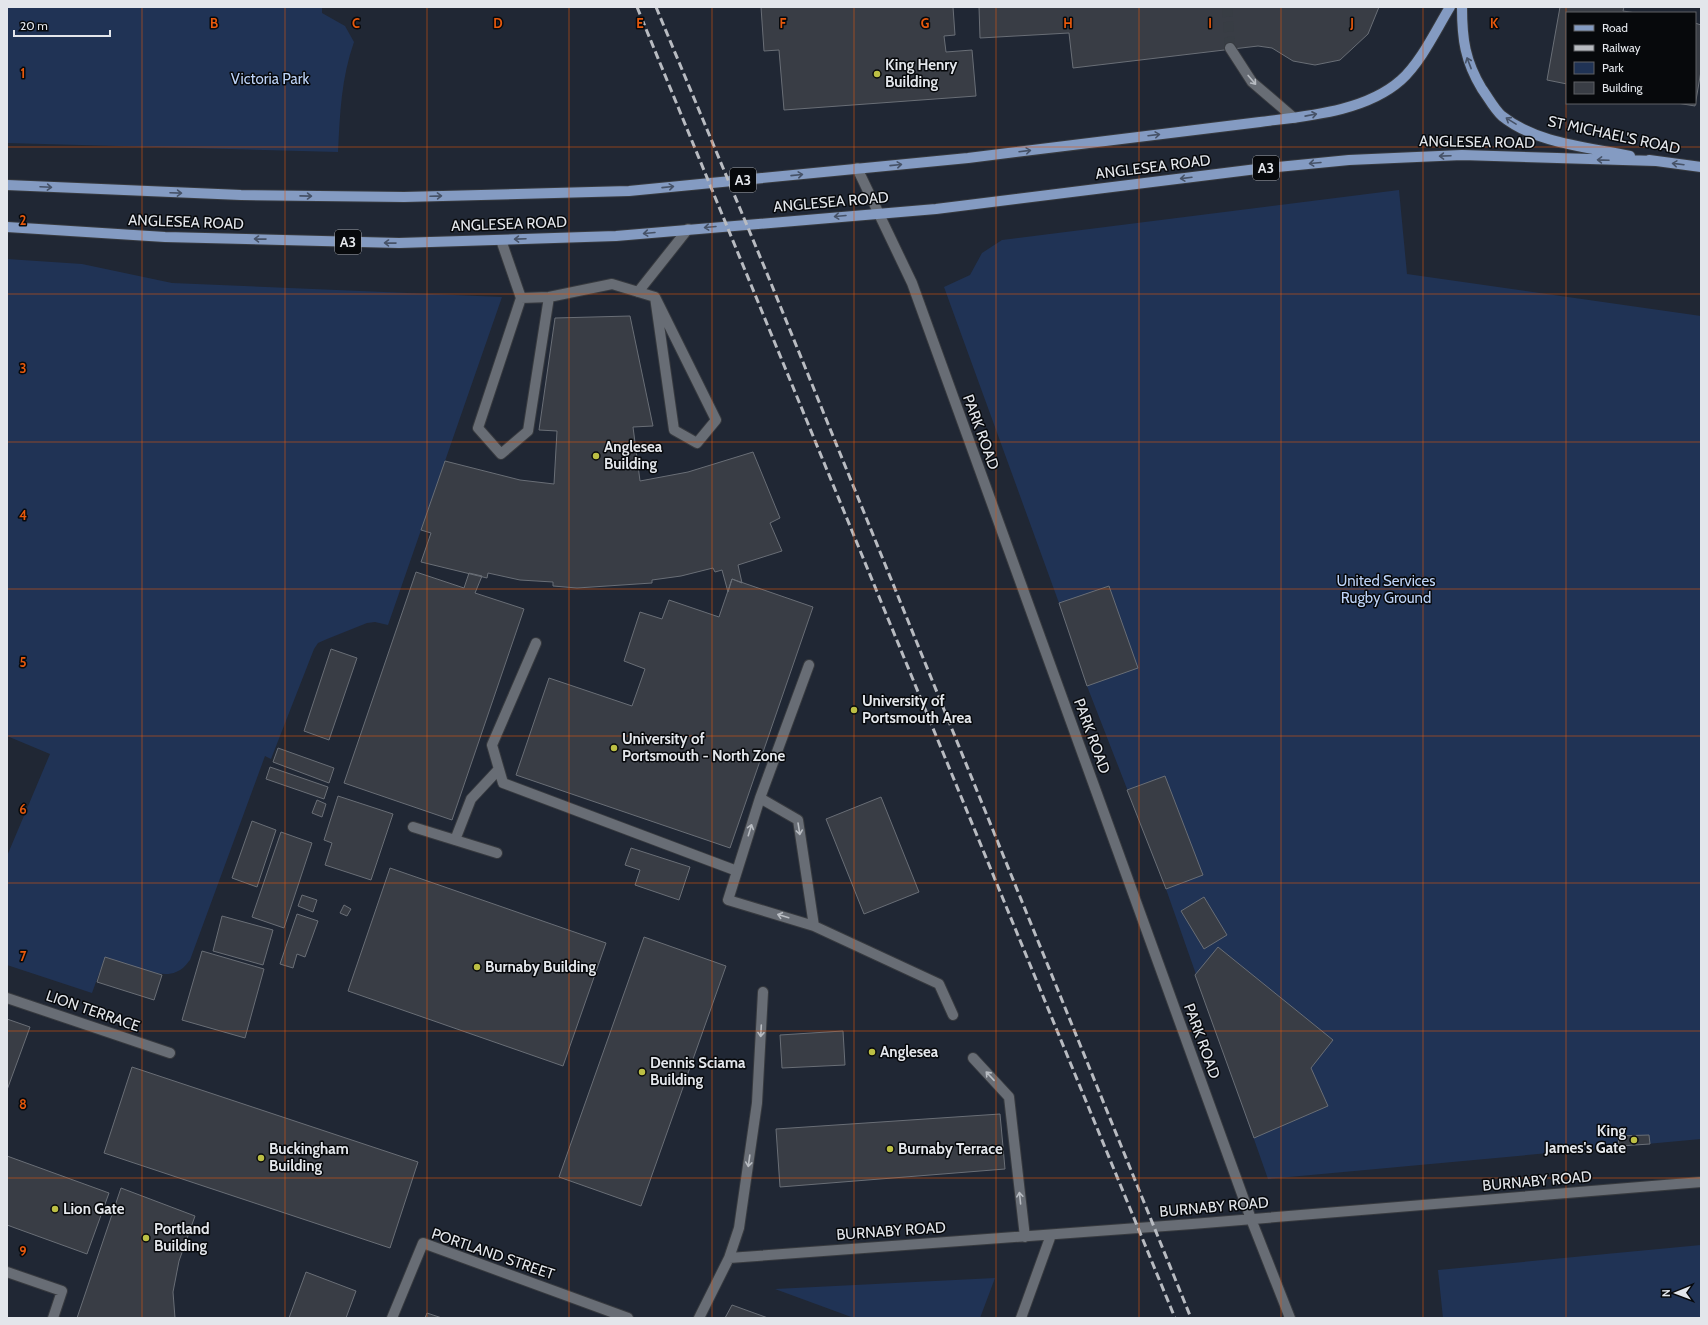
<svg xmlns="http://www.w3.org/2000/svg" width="1708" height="1325" font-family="Cabin,sans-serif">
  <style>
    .built { fill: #202734; fill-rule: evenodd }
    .green { fill: #203355 }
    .building { fill: #393d45; stroke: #696e76 }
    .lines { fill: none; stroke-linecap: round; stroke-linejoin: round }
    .minor-tunnel { stroke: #383d44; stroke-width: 10; stroke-dasharray: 10 5; stroke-linecap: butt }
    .minor-casing { stroke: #373a3f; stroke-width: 12 }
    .major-casing { stroke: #373a3f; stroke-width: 12 }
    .minor { stroke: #686d75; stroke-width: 10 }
    .major { stroke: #849bc2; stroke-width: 10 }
    .rail { stroke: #b8bbc1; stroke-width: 3; stroke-dasharray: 8 4; stroke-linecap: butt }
    .oneway { stroke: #465267 }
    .oneway2 { stroke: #b8bcc2 }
    .grid { fill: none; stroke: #e8590c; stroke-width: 1; stroke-opacity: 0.55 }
    .poi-dot { fill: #bcbf44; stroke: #07090c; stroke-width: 1.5 }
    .labels { text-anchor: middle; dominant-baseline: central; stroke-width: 3; stroke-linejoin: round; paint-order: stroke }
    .shield { fill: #07090c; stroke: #a1a4a8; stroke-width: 1 }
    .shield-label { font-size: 14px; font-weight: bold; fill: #e3e6eb }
    .poi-label { font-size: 15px; font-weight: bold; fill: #e3e6eb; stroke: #07090c; text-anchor: start }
    .park-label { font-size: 15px; fill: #bed4f8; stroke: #07090c }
    .street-label { font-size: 15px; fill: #e3e6eb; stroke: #07090c }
    .grid-label { font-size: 13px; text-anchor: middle; font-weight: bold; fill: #e8590c; stroke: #07090c; stroke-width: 3; stroke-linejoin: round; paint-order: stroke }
  </style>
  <rect width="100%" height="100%" fill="#1a1f26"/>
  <path class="built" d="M7,7H1701V1318H7ZM1567,13H1695V103H1567Z"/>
  <path class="green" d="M7,7H322V13L345,26L354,42C341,79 340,114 338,152L7,143Z
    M1399,190L1407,274L1701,316V1139L1268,1179L1166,889L1087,686L1059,603L944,287L970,275L982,253L1002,240Z
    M7,259L82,264L172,283L502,297L388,625L375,622L367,623L327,639L318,643L314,649L271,759L265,756L190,960C186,965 182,970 176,972C159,980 123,962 105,957L92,993L7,965V856L50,754L7,736Z
    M1701,1245V1318H1443L1438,1270Z
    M995,1278L980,1318H854L775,1289Z"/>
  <path class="building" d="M761,7H953L955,35L944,36L946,52L972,50L976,96L784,110L779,50L764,51Z
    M979,7H1379L1368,34L1340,60L1315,65L1293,61L1272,48L1258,46L1073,68L1069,33L980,38Z
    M1560,7H1624L1623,11L1636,13H1567V84L1547,80Z
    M1695,23L1701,25V71L1695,106L1677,103H1695Z
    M630,316L653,426L633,427L640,481L688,472L753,452L780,518L770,523L782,551L738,565L742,583L732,579L728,592L722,570L715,572L713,568L681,576L652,580V583L577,588L553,586V582L520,580L488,573L487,578L421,562L431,533L421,530L445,461L520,480L554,484L557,431L539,430L555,318Z
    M416,572L464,588L469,573L482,576L475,593L524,609L452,820L344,783Z
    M732,579L813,607L730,848L516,775L549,678L632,706L645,669L624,661L640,612L662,619L669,600L719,617Z
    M1109,586L1138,668L1087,686L1059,603Z
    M331,649L357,658L329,740L304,731Z
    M278,748L334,768L329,783L273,762Z
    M270,767L328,787L324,799L266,779Z
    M1165,776L1203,875L1166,889L1127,790Z
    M338,796L393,814L371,880L325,865L332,843L324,840Z
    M881,797L919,892L864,914L826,819Z
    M317,800L326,804L322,817L312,813Z
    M252,821L276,830L257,887L232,878Z
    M281,832L312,843L284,928L252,917Z
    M631,848L690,867L679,900L635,885L640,870L625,865Z
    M390,868L606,943L563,1066L348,991Z
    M302,895L317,900L313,912L298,906Z
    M1204,897L1227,935L1204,949L1181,911Z
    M344,905L351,909L347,916L340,913Z
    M297,914L318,921L305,957L297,954L293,968L280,964Z
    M222,916L273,930L263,965L213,951Z
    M644,937L726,966L641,1206L559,1177Z
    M1218,947L1333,1040L1311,1068L1328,1106L1254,1138L1195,975Z
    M202,951L264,969L245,1038L182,1020Z
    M105,957L162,975L154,1000L97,982Z
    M7,1019L30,1027L7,1090Z
    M843,1031L845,1065L782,1068L780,1035Z
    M132,1067L418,1162L390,1248L104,1153Z
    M1000,1114L1005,1169L780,1187L776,1129Z
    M1649,1135L1650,1144L1619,1146L1618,1136Z
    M7,1156L109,1193L87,1254L7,1225Z
    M121,1188L195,1216L179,1261L173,1292L175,1318H77Z
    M306,1272L356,1291L346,1318H289Z
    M732,1305L768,1318H725Z
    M427,1313L442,1318H425Z"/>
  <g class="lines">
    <path class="minor-tunnel" d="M1227,7L1230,48"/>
    <g class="minor-casing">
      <path id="minor" d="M1230,48L1252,82L1294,118
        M857,168L912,283L1251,1219L1290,1318
        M501,240L521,298L478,428L501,454L528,431L549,297
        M638,292L688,229
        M521,298L549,297L612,284L655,297L716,420L697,443L674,430L655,297
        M536,643L492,745L503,783L737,871
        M760,798L798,820L814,926L728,900L760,798L809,665
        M413,827L497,853
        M455,840L471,799L499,769
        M814,926L939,984L953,1015
        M7,998L170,1053
        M973,1058L1009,1097L1025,1237
        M729,1258L1192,1224L1701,1182
        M7,1272L62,1291L53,1318
        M392,1318L423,1243L628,1318
        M699,1318L729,1258L739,1228L757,1103L763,992
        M1021,1318L1051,1235"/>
    </g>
    <g class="major-casing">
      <path id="major" d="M1462,7C1462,39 1465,61 1482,89C1488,97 1494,109 1502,116C1537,144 1588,147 1630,156
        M1649,160L1701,167
        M7,185L241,195L404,197L629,191L968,158L1260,122C1306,116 1365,112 1401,80C1421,62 1436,30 1450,7
        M7,227L165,237L399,243L616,236L936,209L1257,169L1349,160L1462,155L1656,161"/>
    </g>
    <use href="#minor" class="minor"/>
    <use href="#major" class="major"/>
    <path class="rail" d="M637,7L1175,1318
      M656,7L766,271L1191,1318"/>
  </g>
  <defs><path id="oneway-shaft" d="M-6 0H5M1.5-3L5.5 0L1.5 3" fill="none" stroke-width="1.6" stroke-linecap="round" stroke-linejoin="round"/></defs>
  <g class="oneway">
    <use href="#oneway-shaft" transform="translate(1469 63) rotate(-111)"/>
    <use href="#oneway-shaft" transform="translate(1311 115) rotate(-11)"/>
    <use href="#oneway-shaft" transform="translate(1511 121) rotate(-148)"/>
    <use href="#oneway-shaft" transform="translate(1154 135) rotate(-7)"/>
    <use href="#oneway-shaft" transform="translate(1025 151) rotate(-7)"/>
    <use href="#oneway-shaft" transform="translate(1445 156) rotate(178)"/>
    <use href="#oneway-shaft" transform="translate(1603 160) rotate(-178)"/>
    <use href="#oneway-shaft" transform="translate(1315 163) rotate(175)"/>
    <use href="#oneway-shaft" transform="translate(1678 164) rotate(-173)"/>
    <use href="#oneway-shaft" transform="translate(896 165) rotate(-6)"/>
    <use href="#oneway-shaft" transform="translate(797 175) rotate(-6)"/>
    <use href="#oneway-shaft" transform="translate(1186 178) rotate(173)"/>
    <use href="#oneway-shaft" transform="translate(46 187) rotate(3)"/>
    <use href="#oneway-shaft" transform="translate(668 187) rotate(-6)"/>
    <use href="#oneway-shaft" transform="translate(176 193) rotate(2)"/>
    <use href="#oneway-shaft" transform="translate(306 196) rotate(1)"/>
    <use href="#oneway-shaft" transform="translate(436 196) rotate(-2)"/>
    <use href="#oneway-shaft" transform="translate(840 216) rotate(175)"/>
    <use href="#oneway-shaft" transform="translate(710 227) rotate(175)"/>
    <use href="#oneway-shaft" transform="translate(649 233) rotate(175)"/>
    <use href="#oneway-shaft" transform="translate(260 239) rotate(-179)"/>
    <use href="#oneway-shaft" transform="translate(520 239) rotate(178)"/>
    <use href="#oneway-shaft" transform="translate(390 243) rotate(-179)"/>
  </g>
  <g class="oneway2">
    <use href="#oneway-shaft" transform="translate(1252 80) rotate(50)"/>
    <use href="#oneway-shaft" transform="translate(799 829) rotate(81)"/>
    <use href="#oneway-shaft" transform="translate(750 830) rotate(-73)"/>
    <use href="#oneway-shaft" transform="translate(783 916) rotate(-163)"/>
    <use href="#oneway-shaft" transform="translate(761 1031) rotate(93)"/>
    <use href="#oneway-shaft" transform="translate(990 1076) rotate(-133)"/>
    <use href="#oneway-shaft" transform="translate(749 1161) rotate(98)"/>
    <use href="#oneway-shaft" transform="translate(1020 1198) rotate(-96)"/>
  </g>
  <path class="grid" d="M142,7V1318M285,7V1318M427,7V1318M569,7V1318M712,7V1318M854,7V1318M996,7V1318M1139,7V1318M1281,7V1318M1423,7V1318M1566,7V1318M7,147H1701M7,294H1701M7,442H1701M7,589H1701M7,736H1701M7,883H1701M7,1031H1701M7,1178H1701"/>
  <g class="poi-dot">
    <circle cx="877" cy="74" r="4"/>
    <circle cx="596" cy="456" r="4"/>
    <circle cx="854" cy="710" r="4"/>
    <circle cx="614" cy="748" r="4"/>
    <circle cx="477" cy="967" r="4"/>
    <circle cx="872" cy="1052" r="4"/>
    <circle cx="642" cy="1072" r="4"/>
    <circle cx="1634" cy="1140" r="4"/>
    <circle cx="890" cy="1149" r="4"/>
    <circle cx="261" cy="1158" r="4"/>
    <circle cx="55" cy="1209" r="4"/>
    <circle cx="146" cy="1238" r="4"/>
  </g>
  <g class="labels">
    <g class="shield">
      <rect x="1253" y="156" width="26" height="24" rx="3"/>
      <rect x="730" y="168" width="26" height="24" rx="3"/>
      <rect x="335" y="230" width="26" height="24" rx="3"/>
    </g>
    <g class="shield-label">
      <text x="1266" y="168">A3</text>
      <text x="743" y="180">A3</text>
      <text x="348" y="242">A3</text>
    </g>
    <g class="poi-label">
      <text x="885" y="65">King Henry<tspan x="885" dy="17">Building</tspan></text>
      <text x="604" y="447">Anglesea<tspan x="604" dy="17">Building</tspan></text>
      <text x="862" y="701">University of<tspan x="862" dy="17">Portsmouth Area</tspan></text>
      <text x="622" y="739">University of<tspan x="622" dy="17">Portsmouth - North Zone</tspan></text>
      <text x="485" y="967">Burnaby Building</text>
      <text x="880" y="1052">Anglesea</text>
      <text x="650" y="1063">Dennis Sciama<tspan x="650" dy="17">Building</tspan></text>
      <text x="1626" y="1131" text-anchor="end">King<tspan x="1626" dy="17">James's Gate</tspan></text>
      <text x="269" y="1149">Buckingham<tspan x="269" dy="17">Building</tspan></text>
      <text x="898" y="1149">Burnaby Terrace</text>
      <text x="63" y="1209">Lion Gate</text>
      <text x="154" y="1229">Portland<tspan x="154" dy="17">Building</tspan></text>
    </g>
    <g class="park-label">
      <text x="270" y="79">Victoria Park</text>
      <text x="1386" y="581">United Services<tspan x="1386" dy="17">Rugby Ground</tspan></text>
    </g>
    <g class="street-label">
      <text transform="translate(1614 135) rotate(12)">ST MICHAEL'S ROAD</text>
      <text transform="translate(1477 142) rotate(1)">ANGLESEA ROAD</text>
      <text transform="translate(1153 167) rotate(-7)">ANGLESEA ROAD</text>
      <text transform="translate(831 202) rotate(-5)">ANGLESEA ROAD</text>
      <text transform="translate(186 222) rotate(2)">ANGLESEA ROAD</text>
      <text transform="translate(509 224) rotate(-2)">ANGLESEA ROAD</text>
      <text transform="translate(981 432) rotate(70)">PARK ROAD</text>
      <text transform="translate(1092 736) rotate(70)">PARK ROAD</text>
      <text transform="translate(93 1011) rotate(19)">LION TERRACE</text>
      <text transform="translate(1202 1041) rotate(70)">PARK ROAD</text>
      <text transform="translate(1537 1181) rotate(-5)">BURNABY ROAD</text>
      <text transform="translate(1214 1207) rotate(-5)">BURNABY ROAD</text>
      <text transform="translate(891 1231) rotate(-4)">BURNABY ROAD</text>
      <text transform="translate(493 1254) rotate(19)">PORTLAND STREET</text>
    </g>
  </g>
  <g class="grid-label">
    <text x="214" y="28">B</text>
    <text x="356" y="28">C</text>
    <text x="498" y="28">D</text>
    <text x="640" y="28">E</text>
    <text x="783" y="28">F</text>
    <text x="925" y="28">G</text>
    <text x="1068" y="28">H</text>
    <text x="1210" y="28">I</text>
    <text x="1352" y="28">J</text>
    <text x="1494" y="28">K</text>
    <text x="23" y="78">1</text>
    <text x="23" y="225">2</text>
    <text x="23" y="373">3</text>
    <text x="23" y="520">4</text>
    <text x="23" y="667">5</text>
    <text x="23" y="814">6</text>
    <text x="23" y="961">7</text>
    <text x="23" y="1109">8</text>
    <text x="23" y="1256">9</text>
  </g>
  <rect width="1708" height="1325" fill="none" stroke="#e3e6eb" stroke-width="16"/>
  <rect x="1566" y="12" width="130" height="92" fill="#07090c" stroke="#5f6165"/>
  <rect x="1574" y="25" width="20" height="6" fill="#849bc2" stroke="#5f6165"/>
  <text x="1602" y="32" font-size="12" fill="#e3e6eb">Road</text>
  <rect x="1574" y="45" width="20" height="6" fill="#b8bbc1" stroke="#5f6165"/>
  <text x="1602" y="52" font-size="12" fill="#e3e6eb">Railway</text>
  <rect x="1574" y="62" width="20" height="12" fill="#203355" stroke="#5f6165"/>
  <text x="1602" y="72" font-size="12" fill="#e3e6eb">Park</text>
  <rect x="1574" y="82" width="20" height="12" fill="#393d45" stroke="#5f6165"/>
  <text x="1602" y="92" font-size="12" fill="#e3e6eb">Building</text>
  <g transform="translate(1676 1293) rotate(269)" stroke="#07090c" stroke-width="3" paint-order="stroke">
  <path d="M0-3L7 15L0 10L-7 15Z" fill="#e3e6eb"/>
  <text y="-6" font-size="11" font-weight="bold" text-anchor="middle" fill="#e3e6eb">N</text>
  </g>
  <path d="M14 30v6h96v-6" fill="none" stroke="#e3e6eb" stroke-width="2"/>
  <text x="20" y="30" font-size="12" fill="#e3e6eb" stroke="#07090c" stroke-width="3" paint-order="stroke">20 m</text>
</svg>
